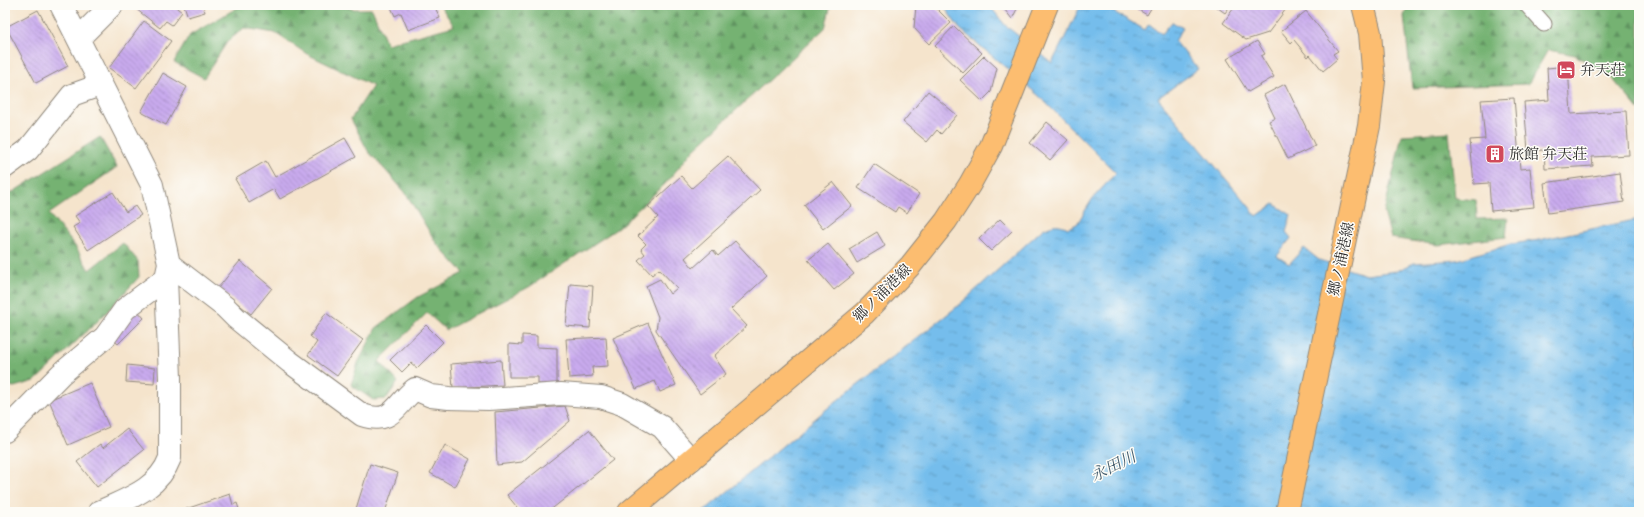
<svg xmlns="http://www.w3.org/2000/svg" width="1644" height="517" font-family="'IM FELL French Canon','Noto Serif JP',serif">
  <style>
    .forest { fill: url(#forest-firs); stroke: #506e4e }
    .water { fill: url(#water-ripples); stroke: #50748c }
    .building { fill: url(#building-back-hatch) }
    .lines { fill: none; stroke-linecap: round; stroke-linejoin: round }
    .service-casing { stroke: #90887c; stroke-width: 17 }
    .minor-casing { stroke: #90887c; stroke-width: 24 }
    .primary-casing { stroke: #90887c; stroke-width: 24 }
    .service { stroke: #fff; stroke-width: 15 }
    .minor { stroke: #fff; stroke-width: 22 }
    .primary { stroke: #fcbd6f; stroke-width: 22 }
    .labels { text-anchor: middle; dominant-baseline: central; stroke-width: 3; stroke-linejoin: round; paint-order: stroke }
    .poi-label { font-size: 15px; fill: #2b2b2b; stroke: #fdfcf7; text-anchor: start }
    .street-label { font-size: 15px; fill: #2b2b2b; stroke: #fdfcf7 }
    .water-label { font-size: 16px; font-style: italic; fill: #455e6f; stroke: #fdfcf7 }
  </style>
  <defs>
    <pattern id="forest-firs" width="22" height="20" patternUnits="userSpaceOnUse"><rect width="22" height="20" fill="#74b272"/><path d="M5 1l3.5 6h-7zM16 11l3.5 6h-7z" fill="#5f915e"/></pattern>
    <pattern id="water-ripples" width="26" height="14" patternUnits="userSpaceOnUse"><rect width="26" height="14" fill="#74bdec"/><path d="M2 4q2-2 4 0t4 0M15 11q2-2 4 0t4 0" fill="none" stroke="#5f9abf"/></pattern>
    <pattern id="building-back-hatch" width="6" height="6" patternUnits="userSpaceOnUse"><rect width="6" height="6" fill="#c9aaee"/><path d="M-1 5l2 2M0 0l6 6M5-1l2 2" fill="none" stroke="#a38bc1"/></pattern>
  </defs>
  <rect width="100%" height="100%" fill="#fdfcf7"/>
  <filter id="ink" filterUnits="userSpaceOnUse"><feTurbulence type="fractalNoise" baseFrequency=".025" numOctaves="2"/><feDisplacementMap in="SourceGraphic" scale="8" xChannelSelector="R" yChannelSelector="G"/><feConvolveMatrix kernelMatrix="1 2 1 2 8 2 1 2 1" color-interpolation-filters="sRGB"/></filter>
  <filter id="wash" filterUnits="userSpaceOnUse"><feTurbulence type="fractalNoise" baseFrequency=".012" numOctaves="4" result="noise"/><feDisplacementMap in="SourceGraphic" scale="16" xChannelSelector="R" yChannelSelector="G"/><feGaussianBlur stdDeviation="0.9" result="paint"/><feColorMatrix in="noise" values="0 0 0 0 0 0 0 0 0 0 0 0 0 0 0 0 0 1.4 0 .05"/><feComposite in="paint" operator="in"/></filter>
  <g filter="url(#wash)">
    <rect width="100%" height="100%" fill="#f5e4cc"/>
    <path class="forest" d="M242,5H340L352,9H372L387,44L454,26L440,5H831L825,28L695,148L665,184L618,228L529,287L446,330L427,313L379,361L398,382L386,399L373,400L351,385L358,363L376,328L418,297L464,273L437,244L405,192L368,151L351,119L373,86L307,54L275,33L244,28L227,42L204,78L174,62L190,35Z
      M1408,5H1639V110L1610,76L1575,55L1548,50L1528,84L1412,88L1404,16Z
      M1449,132L1455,198L1476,200L1477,219L1508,218L1506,237L1438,245L1391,238L1384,212L1402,135Z
      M100,137L117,167L49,214L75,246L89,270L123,243L138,261L139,277L104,315L35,381L14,387L5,385V197Z"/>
    <path class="water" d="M943,5H989L1005,25L1052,63L1081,5H1102L1145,30L1149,24L1162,34L1172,22L1183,28L1175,41L1198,69L1158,98L1257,216L1274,204L1291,215L1286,232L1291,238L1277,256L1289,264L1304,248L1319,260L1366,275L1397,271L1414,263L1457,260L1511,244L1539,240L1639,219V512H703L834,403L958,306L1043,229C1053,224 1058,223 1068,228L1077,224L1093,198L1116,173L1038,95L959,28Z"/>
    <g id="blocks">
      <path class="building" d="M131,5H173L182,12L172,25L166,21L160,28Z
        M184,5H203L205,12L188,17Z
        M390,5H434L440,18L408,30L401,13L395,16Z
        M916,5H933L951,23L929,44L914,28Z
        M1001,5H1019L1012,19Z
        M1130,5H1153L1147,15Z
        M1214,5H1231L1225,13Z
        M1236,5H1289L1268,33L1246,40L1223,23Z
        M38,10L68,66L36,83L6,27Z
        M1306,11L1338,51L1333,54L1337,59L1323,71L1310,55L1308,57L1294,40L1291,43L1281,31Z
        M144,21L171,41L136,88L109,68Z
        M954,26L982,53L963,73L935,46Z
        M1257,41L1265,54L1261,56L1274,77L1248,92L1227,59Z
        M984,56L997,68L991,92L982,101L960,80Z
        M1568,66L1571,114L1626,111L1629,155L1592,157L1593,166L1545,169L1544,150L1528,151L1524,102L1549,100L1547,68Z
        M163,73L187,87L166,125L141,112Z
        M1285,84L1315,146L1288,159L1269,121L1275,118L1264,95Z
        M928,91L957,115L941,134L937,130L927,142L903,122Z
        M1514,98L1520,169L1530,168L1534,207L1491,211L1489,183L1474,184L1470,140L1485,139L1481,100Z
        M1047,122L1068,140L1050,160L1030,143Z
        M345,138L356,157L280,199L274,189L249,203L235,179L266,161L275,177Z
        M728,156L760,190L685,258L693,268L713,250L718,256L735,241L767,276L731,309L747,326L714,356L726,374L700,394L656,330L658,317L646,286L660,279L670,294L677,288L659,269L652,275L638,260L645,254L641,249L646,244L638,236L658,217L648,206L681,176L692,188Z
        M874,164L919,194L907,213L898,207L895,212L858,188Z
        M1620,172L1624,202L1548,213L1544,183Z
        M833,182L852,206L823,229L804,205Z
        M113,192L126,212L135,206L141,215L88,250L73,227L80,223L75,216Z
        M1000,219L1012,231L991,251L979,239Z
        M877,232L885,246L857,263L849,249Z
        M828,244L854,274L834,290L808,260Z
        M240,261L272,288L251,314L218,288Z
        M570,284L593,286L590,328L566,326Z
        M137,310L144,318L118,344L110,337Z
        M326,313L363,340L337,376L308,355L317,342L310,336Z
        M648,323L676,385L660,392L655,381L636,389L613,338Z
        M426,325L443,342L417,368L411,363L402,372L390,360Z
        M522,335L537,336V347L557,348V384H538V377H509V344L522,345Z
        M606,337L608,366L592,367L593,376L569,378L566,339Z
        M501,360L503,385L453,388L451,364Z
        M127,365L155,368L154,384L126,382Z
        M90,383L109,427L68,445L49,400Z
        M565,406L570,421L522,462L497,465L495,412Z
        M127,429L144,450L97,487L77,462L100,444L103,448Z
        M589,430L613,460L548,512H521L507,495Z
        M445,445L470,459L455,487L430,473Z
        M370,464L398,473L385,512H355Z
        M230,494L233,505L237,503L240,512H183V510Z"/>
    </g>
  </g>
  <g filter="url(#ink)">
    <use href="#blocks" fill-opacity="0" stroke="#90887c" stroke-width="1"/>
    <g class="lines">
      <g class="service-casing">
        <path id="service" d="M1527,5L1544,24"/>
      </g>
      <g class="minor-casing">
        <path id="minor" d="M61,5L152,185L169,264L166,278L170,378V458C158,490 127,499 99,512
          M79,38L112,5
          M5,167L28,150L72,95L100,85
          M169,264L225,307L236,318L290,362L362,415C393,425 394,406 415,389L431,396L449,398L488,399L561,394L601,397L622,404L662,427L691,460
          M5,431L61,374L105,337L125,309L166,278"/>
      </g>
      <g class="primary-casing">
        <path id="primary" d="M629,512L865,313L911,265L946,221L970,184L991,146L1047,5
          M1287,512L1369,126L1374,81L1370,33L1363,5"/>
      </g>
      <use href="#service" class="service"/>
      <use href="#minor" class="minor"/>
      <use href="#primary" class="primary"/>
    </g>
  </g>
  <defs>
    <g id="hotel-square" transform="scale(1)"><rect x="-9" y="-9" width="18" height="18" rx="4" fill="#d1495b" stroke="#fdfcf7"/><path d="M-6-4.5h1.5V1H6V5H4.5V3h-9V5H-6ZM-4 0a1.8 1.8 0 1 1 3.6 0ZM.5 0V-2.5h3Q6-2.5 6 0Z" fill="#fff"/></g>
    <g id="building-square" transform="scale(1)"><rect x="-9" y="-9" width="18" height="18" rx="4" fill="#d1495b" stroke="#fdfcf7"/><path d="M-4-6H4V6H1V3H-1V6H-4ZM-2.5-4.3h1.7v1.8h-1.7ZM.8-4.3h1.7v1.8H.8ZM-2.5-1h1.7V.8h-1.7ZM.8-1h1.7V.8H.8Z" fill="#fff"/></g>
  </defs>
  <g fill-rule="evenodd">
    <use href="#hotel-square" x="1566" y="70"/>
    <use href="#building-square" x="1495" y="154"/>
  </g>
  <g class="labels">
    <g class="poi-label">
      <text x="1580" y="70">弁天荘</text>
      <text x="1509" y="154">旅館 弁天荘</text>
    </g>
    <g class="street-label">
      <text transform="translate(1341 259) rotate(-78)">郷ノ浦港線</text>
      <text transform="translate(882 293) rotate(-45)">郷ノ浦港線</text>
    </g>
    <g class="water-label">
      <text transform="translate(1113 466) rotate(-27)">永田川</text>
    </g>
  </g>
  <rect width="1644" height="517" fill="none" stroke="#fdfcf7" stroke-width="20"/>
</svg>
